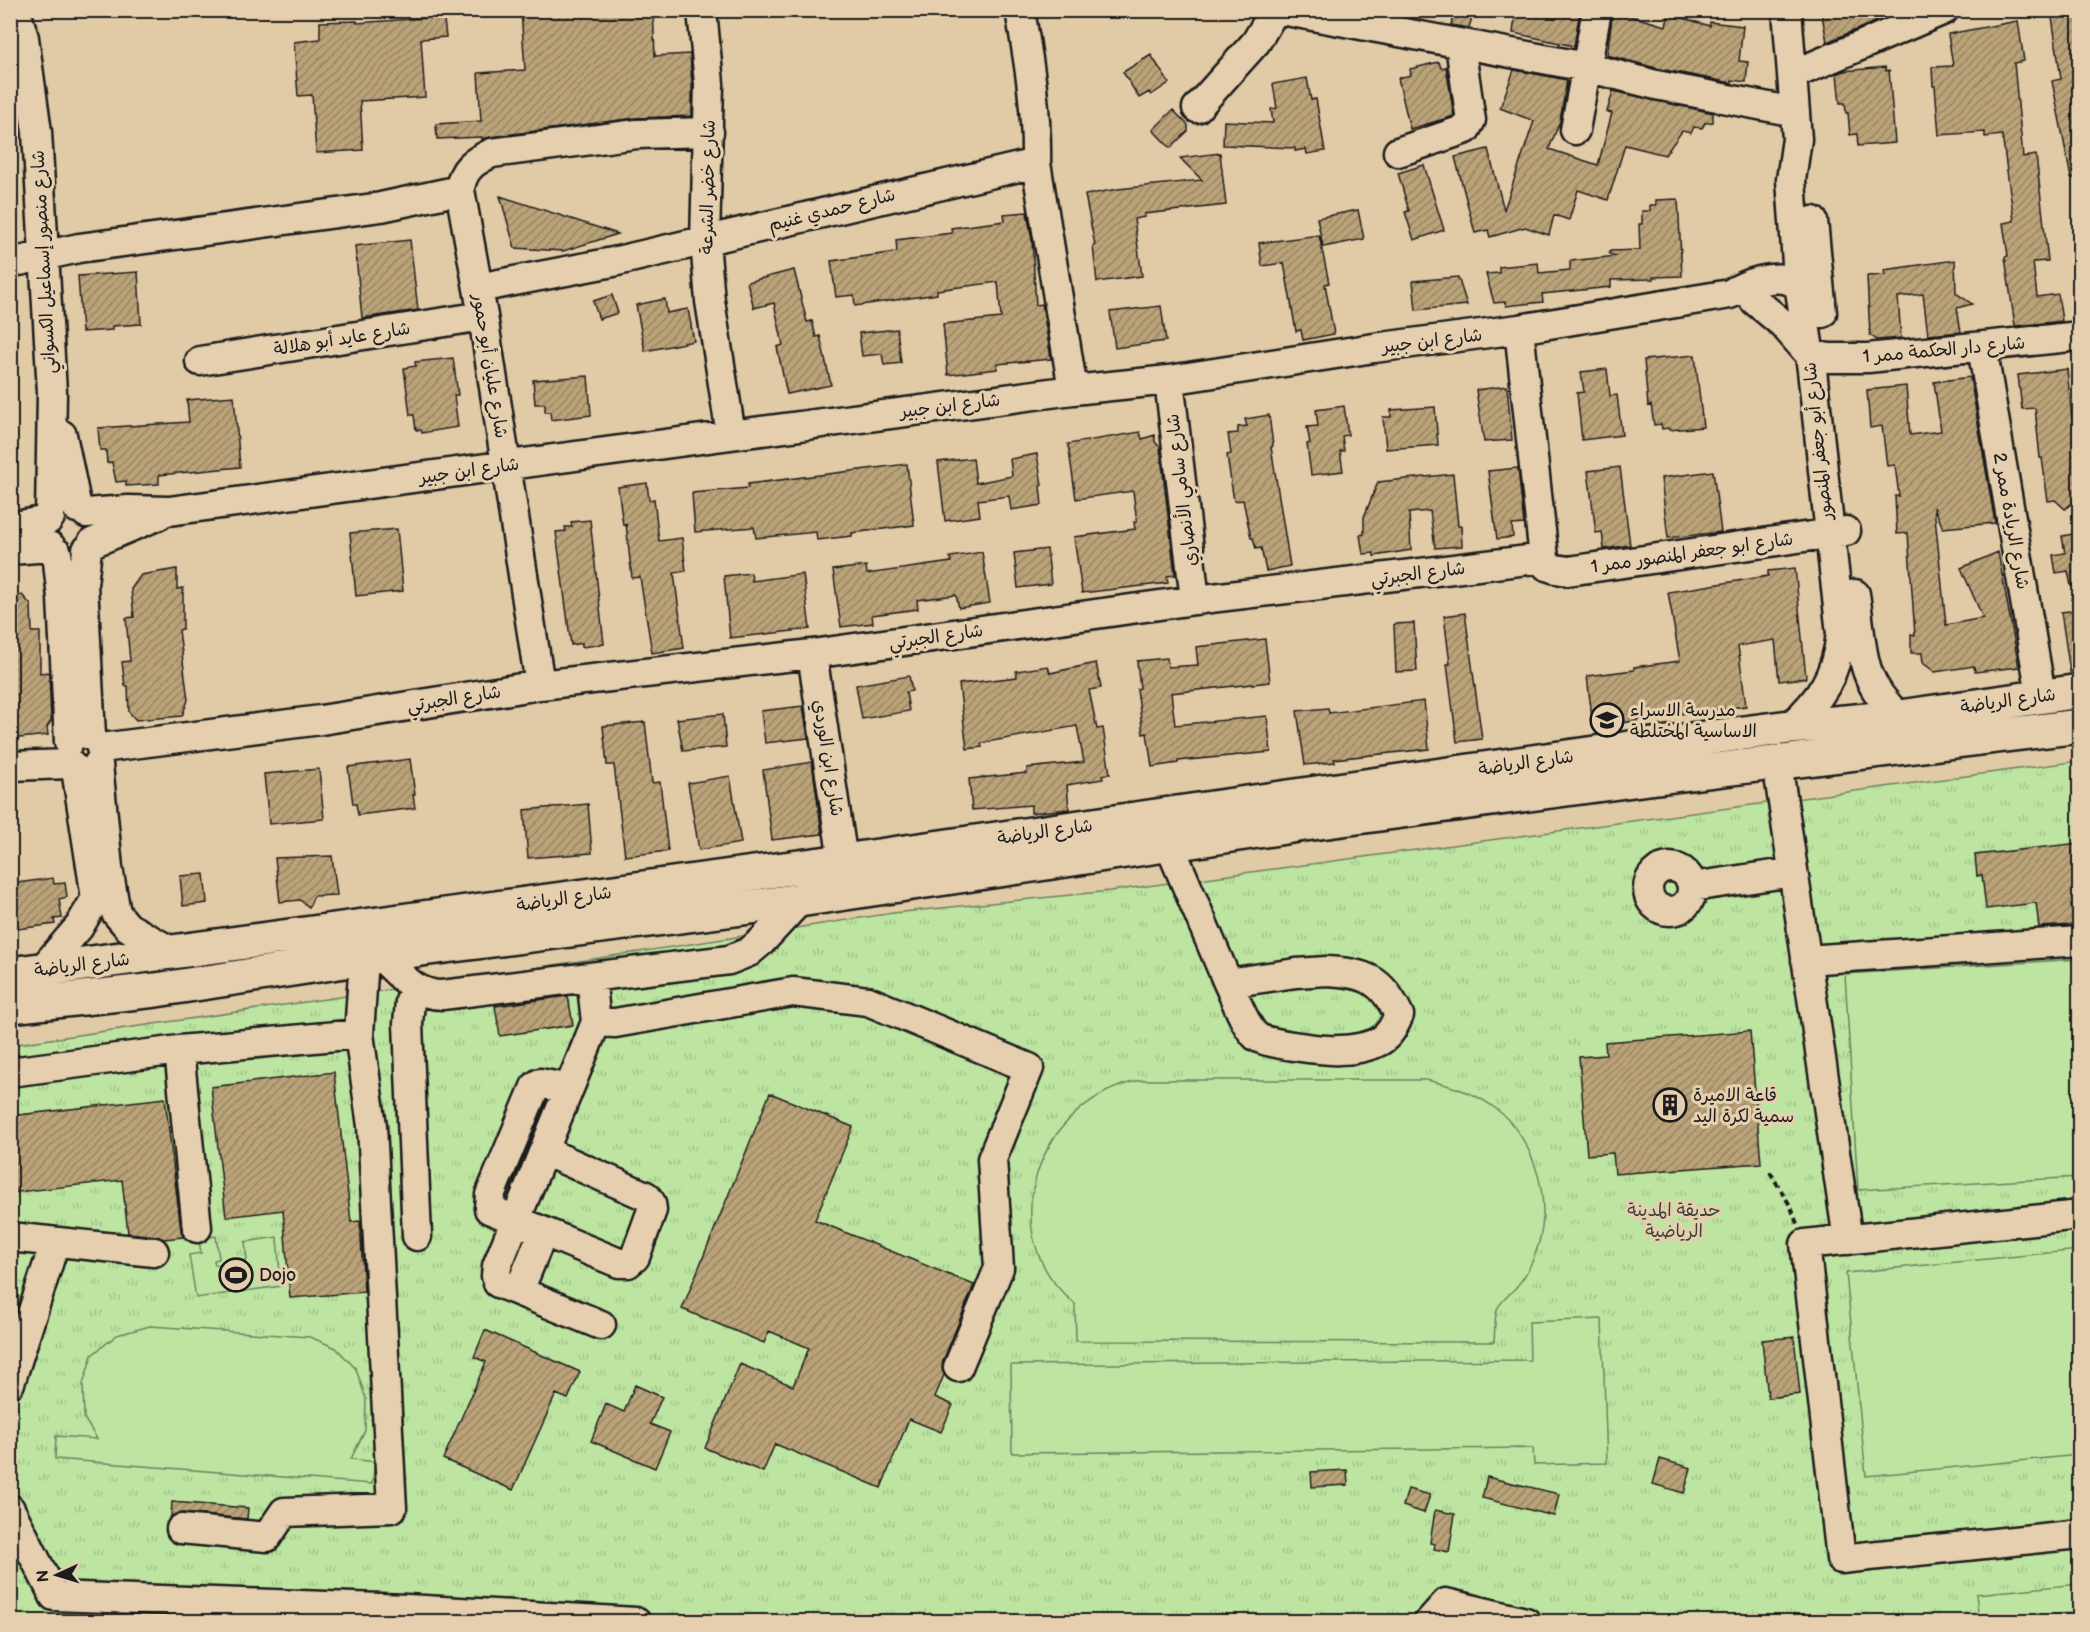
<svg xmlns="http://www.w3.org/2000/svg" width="2090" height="1632" font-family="'Balsamiq Sans','Playpen Sans Arabic',sans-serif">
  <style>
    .park { fill: url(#park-tufts); stroke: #6c805e; stroke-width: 1.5 }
    .pitch { fill: #bde5a1; stroke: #6c805e; stroke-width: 1.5 }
    .water { fill: url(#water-rules); stroke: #6989a2; stroke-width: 1.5 }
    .building { fill: url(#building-hatch); stroke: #1c1c1c; stroke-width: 1.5 }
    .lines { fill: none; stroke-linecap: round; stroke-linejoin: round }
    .minor-casing { stroke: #1c1c1c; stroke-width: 33 }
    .major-casing { stroke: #1c1c1c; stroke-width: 38 }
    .path { stroke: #1c1c1c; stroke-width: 4; stroke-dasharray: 6 4.5; stroke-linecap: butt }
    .minor { stroke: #e5cfae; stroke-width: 28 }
    .major { stroke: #e5cfae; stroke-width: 33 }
    .labels { text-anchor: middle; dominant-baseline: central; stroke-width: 6; stroke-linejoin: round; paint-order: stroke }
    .street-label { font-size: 18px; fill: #1c1c1c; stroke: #e5cfae }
    .poi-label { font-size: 18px; fill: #1c1c1c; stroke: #e5cfae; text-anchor: start }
    .park-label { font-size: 18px; fill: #3c4437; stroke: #e5cfae }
  </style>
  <defs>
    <pattern id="park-tufts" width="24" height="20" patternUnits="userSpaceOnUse" patternTransform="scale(1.5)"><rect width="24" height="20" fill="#bde5a1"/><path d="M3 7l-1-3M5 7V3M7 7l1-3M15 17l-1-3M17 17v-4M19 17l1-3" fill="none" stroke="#a2c48a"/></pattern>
    <pattern id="water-rules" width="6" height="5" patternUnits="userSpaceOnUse" patternTransform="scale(1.5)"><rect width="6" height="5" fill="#9dd2fb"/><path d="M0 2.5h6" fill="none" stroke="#87b4d7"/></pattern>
    <pattern id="building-hatch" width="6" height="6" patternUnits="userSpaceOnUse" patternTransform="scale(1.5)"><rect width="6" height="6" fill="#bba379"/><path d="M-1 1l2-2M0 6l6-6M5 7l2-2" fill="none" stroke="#978462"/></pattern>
  </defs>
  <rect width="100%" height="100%" fill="#e1caa6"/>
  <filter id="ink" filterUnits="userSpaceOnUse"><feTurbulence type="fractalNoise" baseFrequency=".0167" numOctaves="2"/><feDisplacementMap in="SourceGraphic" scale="12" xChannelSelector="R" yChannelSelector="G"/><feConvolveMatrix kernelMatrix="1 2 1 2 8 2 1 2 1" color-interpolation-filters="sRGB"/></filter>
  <g filter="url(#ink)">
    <path class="park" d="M2079,761V1621H11L10,1045L456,980L893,913L1110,891Z"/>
    <path class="pitch" d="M2079,959V1177L1858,1190L1845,974Z
      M1142,1080H1426C1450,1085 1475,1093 1495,1108C1536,1139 1555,1206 1535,1254C1531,1265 1525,1277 1517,1286C1512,1293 1499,1302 1497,1310C1494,1320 1495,1332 1494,1342L1076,1341L1075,1304C989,1234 1038,1099 1142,1080Z
      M216,1236L219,1259L214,1260L215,1265L247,1260L245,1242L277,1237L281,1286L196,1298L189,1255L201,1253L199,1239Z
      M2079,1250V1455L1866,1476L1846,1273Z
      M1602,1319L1607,1463L1534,1465L1533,1448L1012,1453L1011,1365L1530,1360L1529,1322Z
      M150,1326L310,1337L336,1348L356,1369L366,1399L365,1430L351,1459L375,1462L372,1484L55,1459L56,1436L97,1439L84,1418L83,1384L92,1355L117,1335Z
      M2079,1584V1621H1979L1976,1594Z"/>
    <path class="water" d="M2079,1612V1621H2004L2003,1620Z"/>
    <path class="building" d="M521,10H653L655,56L690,54L692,85V116L635,118L490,137L482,139V137L437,139L436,124L481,121L478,73L525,70Z
      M1454,10H1474L1469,28L1451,25Z
      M1516,10H1580L1574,46L1513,33Z
      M1821,10H1875L1877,21L1827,42Z
      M2051,10H2079V178H2071L2052,81L2061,79Z
      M1613,11L1666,26L1669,14L1710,26V22L1743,26L1739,61L1748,62L1746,82L1732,80V83L1660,69L1607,55Z
      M443,12L446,37L421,39L425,97L360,101L363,150L316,153L312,95L298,96L294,42L320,39V22L357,21V23L425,18L424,14Z
      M2018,21L2024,61L2014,63L2023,157L2036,155L2048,261L2033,262L2037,297L2058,294L2062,321L2015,326L2005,257L2008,256L2003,223L2014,221L2002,135L1985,137V132L1939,135L1935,86H1933L1932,67L1953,66L1948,34Z
      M1151,55L1169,83L1151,95L1149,92L1139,98L1123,72Z
      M1439,62L1441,68L1446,67L1454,116L1410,129L1398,78L1411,75L1410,69Z
      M1885,67L1886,71L1889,70L1895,143L1858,146L1857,134L1850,135L1848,113H1846L1845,103H1840L1837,74L1844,71Z
      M1514,70L1567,80L1560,121L1549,149L1598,165L1612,113L1607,112L1613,91L1713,113V122L1705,123L1702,128L1694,127L1691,133L1682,131L1665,155L1625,145L1608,200L1578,190L1569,220L1554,215L1549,235L1525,227L1490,237L1488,230L1475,233L1455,157L1488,149L1504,210L1534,121L1500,108Z
      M1307,78L1311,100L1316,99L1325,151L1307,154L1306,149L1295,151V148L1223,145L1224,121L1273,123L1271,109L1277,108L1273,84Z
      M1173,110L1188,125V131L1170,148L1153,130Z
      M1220,153L1226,205L1144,214L1145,217L1134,219L1142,276L1097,282L1093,246L1095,245L1085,195L1118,189L1202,180L1180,158Z
      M1424,165L1444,230L1414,240L1405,212L1409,211L1398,173Z
      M500,196L618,234L563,251L515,248Z
      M1678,199L1682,276L1653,277V279L1611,280V287L1542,294L1543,302L1506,306L1505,302L1494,303L1486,274L1499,273V267L1538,263L1539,273L1570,270V261L1617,256L1609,254L1610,251L1640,250L1639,224H1642V211H1650V205H1656V200Z
      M1358,210L1364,239L1323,247L1317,218Z
      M1027,212L1032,240L1036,305L1042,304L1051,359L997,364V369L948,375L943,324L1001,318L998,282L937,290V294L855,306L854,295L836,297L831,261L897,252L896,240L952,233L951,228L1005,221L1004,214Z
      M1319,235L1329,283L1325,284L1334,334L1303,340L1301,330L1296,331L1284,263L1262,266L1259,243Z
      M410,240L418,310L362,318L355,246Z
      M1955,260L1956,293L1972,304L1957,308L1961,332L1928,335L1923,294L1898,297L1901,338L1877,340L1870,335L1867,276L1885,275L1884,270Z
      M794,270L807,322L812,321L816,337L820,336L831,385L787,394L777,347L783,345L774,303L754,308L747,282Z
      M138,272L141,324L112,326V330L82,332L78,276Z
      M1458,277L1467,305L1416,310L1413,281Z
      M612,295L618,313L599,319L593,301Z
      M665,299L667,313L688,309L694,341L645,351L636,305Z
      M1161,306L1166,341L1115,348L1110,312Z
      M897,329L901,363L884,365L882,354L862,356L859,333Z
      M1695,355L1703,427L1669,430L1668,428L1662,429L1661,424L1654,425L1651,405L1648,406L1644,360Z
      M453,358L458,395H454L458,427L422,433L421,430H416L414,415H410L404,368L416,366L415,362Z
      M1607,369L1610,396L1617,395L1622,435L1582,440L1577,393L1584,392L1581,372Z
      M2067,369L2072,419H2078L2079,436V497L2065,509L2055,500L2048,501L2042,458H2040L2035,408L2022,409L2018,375Z
      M588,376L591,415L551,420L550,412H545V404H535L533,380Z
      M1970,377L1995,523L1943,528L1934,507L1946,625L1983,618L1961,568L1998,552L2019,667L1975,672L1974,666L1935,672L1923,663L1922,653H1911V635L1915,636L1908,533L1897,534L1895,496H1899L1895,465L1887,466L1882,426L1870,428L1867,390L1906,386L1910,435L1941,431L1934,382Z
      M1507,386L1512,440L1484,442L1476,390Z
      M234,396L240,467L159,475V484L126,486V481L116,482L112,462L107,463L106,450H100L98,428L189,422L187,400Z
      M1344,406L1348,435L1342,436L1344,451H1340L1343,471L1311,475L1307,444L1310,443L1307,427L1318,426L1316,410Z
      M1435,407L1438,445L1386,449L1383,417H1391V410Z
      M1269,415L1273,446L1271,447L1290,566L1266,571L1261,548L1256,549L1253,538H1251L1243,500L1234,501L1227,455L1231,454L1228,434L1238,433V427L1247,426L1245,419Z
      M1140,432L1142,439L1155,435V442L1160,447L1175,575L1167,576L1168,583L1082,593L1074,537L1135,529L1134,522H1137L1133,491L1076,499L1068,444Z
      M1037,454L1042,485L1040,486L1042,505L1011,510L1009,496L978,500L980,516L945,521L938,462L973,458L976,483L1012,476L1010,459Z
      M907,464L914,525L852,533V536L817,540L816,532L756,538L754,527L695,532L692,493L748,488V484Z
      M1620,467L1630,545L1604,549L1602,532L1596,533L1588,471Z
      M1518,468L1524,524L1512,525L1513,537L1497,539L1488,471Z
      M1713,471L1721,532L1668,538L1661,478Z
      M1453,474L1458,526H1461L1462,546L1435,548L1430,511L1409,513L1411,550L1374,556V553L1363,554L1360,535L1364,534V517L1378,482Z
      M647,483L649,500L654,499L659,541L682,538L686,571L674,573L684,648L652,653L640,577L632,578L626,524L623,525L618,487Z
      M590,520L604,644L582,647V643L571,645L556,532L566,531L565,527H572L571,522Z
      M397,529L403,591L356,596L350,533Z
      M2079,533V585L2071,586L2068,571L2056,573L2053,555L2065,553L2062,536Z
      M1047,549L1051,584L1018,588L1014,553Z
      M982,552L990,603L959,608L956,595L917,600L918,609L872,615L873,623L841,627L833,570L866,566L867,574L951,562L950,557Z
      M1795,568L1806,678L1779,681L1775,640L1738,646L1746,706L1637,719V721L1593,726L1587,676L1634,670V667L1680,661L1668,592L1768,576V571Z
      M177,569V589L183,588V629L179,630L188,700L182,716L136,720L129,712L128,686H125L122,662L130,661L126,618L134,617L131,589L141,575Z
      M751,573L752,581L803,574L810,629L730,638L724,576Z
      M22,595L31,605L32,632H40V673L49,672L51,721L47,727L48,735L10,739V598Z
      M2079,610V671L2070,672L2061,612Z
      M1465,613L1482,739L1457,742L1447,664H1450L1444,616Z
      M1414,623L1417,671L1396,672L1394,624Z
      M1265,639L1270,682L1171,693L1175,725L1267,716L1271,752L1178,761V763L1152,767L1147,733L1143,734L1137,689L1140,688L1137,661L1167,658L1168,667L1198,665L1196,647Z
      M1096,663L1101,688L1089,690L1097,729L1103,728L1110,774L1102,775L1103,779L1067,785L1069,809L1031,813V805L972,810L969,779L1027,773V768L1084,762L1077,726L981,743L982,747L967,749L959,684L1017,677L1016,671L1048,666L1050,673Z
      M909,676L912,691L906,692L909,711L862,719L856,685Z
      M1424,701L1429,749L1334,759L1335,762L1305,765L1297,711L1328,708L1329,713Z
      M803,706L808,738L765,743L761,711Z
      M723,714L726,747L683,751L677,719Z
      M645,722L652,783L660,782L668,851L625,856L614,765H607L603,726Z
      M410,759L415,795H413L415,808L358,815L356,804H353L348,767Z
      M812,762L822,834L772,840L763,770Z
      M319,769L324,819L269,824L264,774Z
      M730,776L741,843L699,850L688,783Z
      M588,804L592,853L528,858L524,810Z
      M2079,843V903L2071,904L2074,925L2039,927L2036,903L1986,909L1982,875L1977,876L1975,855Z
      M332,856L337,895L314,896L309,907L300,900L280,902L275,858Z
      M204,874L207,903L183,906L180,876Z
      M53,878L54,884L65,883L67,897L59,899L62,918L54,919L55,924L10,930V884Z
      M568,996L573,1025L500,1036L495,1006Z
      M1750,1031L1761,1163L1615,1174L1613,1153L1587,1155L1579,1057L1606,1055L1605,1042Z
      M334,1072L351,1222L360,1221L364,1292L290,1298L283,1210L226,1217L211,1087Z
      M770,1093L853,1127L815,1220L974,1285L943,1361L942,1369L944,1375L935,1397L953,1405L941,1432L909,1419L881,1488L775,1444L763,1472L705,1448L740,1364L793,1386L809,1348L769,1331L764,1343L682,1309Z
      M165,1098L181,1230L183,1237L164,1239L156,1236L128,1233L122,1180L10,1193V1116Z
      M485,1330L580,1372L568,1399L556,1394L513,1490L443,1459L486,1362L474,1357Z
      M1794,1337L1800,1394L1768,1398L1762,1340Z
      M635,1385L662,1397L650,1424L670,1432L655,1468L591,1441L606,1404L624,1412Z
      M1660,1459L1691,1468L1684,1493L1653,1484Z
      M1347,1470L1348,1485L1312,1487L1311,1472Z
      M1487,1477L1559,1494L1554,1516L1482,1498Z
      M1408,1489L1430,1495L1424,1513L1403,1506Z
      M172,1502L248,1508L247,1519L183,1513L171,1517Z
      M1435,1510L1455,1514L1449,1552L1434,1549L1435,1544L1430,1543Z"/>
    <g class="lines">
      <g class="minor-casing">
        <path id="minor" d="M14,10L19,21L24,38L37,132L52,392L50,517
          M702,10L709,84L705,241L710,301L731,435
          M1281,10L1586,67L1656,85L1795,112
          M1787,10L1797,139L1791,180L1798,277L1812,370L1841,634C1836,676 1821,699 1790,727
          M1792,75L1944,10
          M1197,108L1256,42L1275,10
          M1575,130L1597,10
          M1398,152L1466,129L1471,120L1470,114L1460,45
          M1036,163L1073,390
          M1813,221L1822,313
          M10,263L79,248L381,207L460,190
          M478,288L613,262L1036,163C1037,109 1029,63 1020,10
          M1754,300L1783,324L1809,354L1828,358H1868L2080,336
          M1519,329L1544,558L1547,566L1556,569L1568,571L1846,531
          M1982,347L2041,695
          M200,361L483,316
          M1169,380L1195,600
          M62,435L77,508
          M86,513L128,510L169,511L731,435L1073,390L1169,380L1374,348L1519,329L1730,294C1745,284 1775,273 1793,282C1803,287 1812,294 1821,300
          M10,527L48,520
          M92,543L159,515
          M10,550L51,547
          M87,550L83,584L91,736
          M57,553L62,598L69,742
          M1855,594C1863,644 1857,681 1900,717
          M812,654L843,861
          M540,685L483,316L460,190C462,169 474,161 492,153L637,134L709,132
          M101,748L321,720L540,685L812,654L1195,600L1544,558
          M1777,762L1848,1240
          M98,764L108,868L116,913L128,927L174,953
          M10,766L70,764
          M1169,844L1228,983
          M1648 889a22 22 0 1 1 44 0a22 22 0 1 1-44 0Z
          M1692,887L1793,872
          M379,955C399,973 414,995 442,995L729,960L749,952L762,941L800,900
          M1806,960L2080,941
          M41,971L79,927L96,898L76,769
          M1327,971C1366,973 1382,979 1399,1015C1394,1026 1390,1035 1380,1041C1369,1047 1352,1050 1339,1050C1326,1051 1266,1044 1257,1037C1245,1027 1235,997 1228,983L1296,973Z
          M591,977L596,1022L497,1266L496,1276L498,1283L601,1325
          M415,989L410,1001L408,1024L417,1236
          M596,1022L615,1023L793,992L868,1001L1029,1068L992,1159L999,1268L958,1367
          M179,1050L197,1228
          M10,1072L179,1050L359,1034L364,958
          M544,1151L646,1196L651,1203L652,1210L635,1257L628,1263H619L489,1209L490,1195L535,1087L540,1083L568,1089
          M2080,1215L1805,1244L1841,1559L2080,1534
          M10,1237L154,1252
          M519,1291L543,1232
          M10,1383L55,1242
          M10,1509L54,1596L407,1609L636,1622
          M181,1529L267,1537L284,1512L392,1508L372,1126L359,1034
          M1429,1622L1446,1603L1526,1622"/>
      </g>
      <g class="major-casing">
        <path id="major" d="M10,974L843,861L1637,747L1790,727L1900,717L2080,691
          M10,1006L156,990L422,949L773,904L1305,824L1641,779L2080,726"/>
      </g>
      <path class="path" d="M1770,1172L1791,1207L1797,1224"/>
      <use href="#minor" class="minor"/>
      <use href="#major" class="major"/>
    </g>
  </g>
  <defs>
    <g id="school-ring" transform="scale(1.725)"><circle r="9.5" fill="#e5cfae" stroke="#1c1c1c" stroke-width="1.5"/><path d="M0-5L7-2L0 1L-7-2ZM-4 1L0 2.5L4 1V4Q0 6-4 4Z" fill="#1c1c1c"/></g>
    <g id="building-ring" transform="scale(1.725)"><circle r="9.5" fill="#e5cfae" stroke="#1c1c1c" stroke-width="1.5"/><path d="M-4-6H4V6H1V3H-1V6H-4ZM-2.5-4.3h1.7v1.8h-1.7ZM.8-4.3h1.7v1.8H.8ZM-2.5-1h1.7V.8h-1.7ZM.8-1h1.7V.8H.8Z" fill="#1c1c1c"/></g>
    <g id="stadium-ring" transform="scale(1.725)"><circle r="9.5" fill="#e5cfae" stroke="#1c1c1c" stroke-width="1.5"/><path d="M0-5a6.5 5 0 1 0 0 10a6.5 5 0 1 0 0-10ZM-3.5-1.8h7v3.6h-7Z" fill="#1c1c1c"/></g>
  </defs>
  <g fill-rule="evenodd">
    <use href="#school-ring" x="1607" y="720"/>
    <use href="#building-ring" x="1670" y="1105"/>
    <use href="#stadium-ring" x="236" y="1275"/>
  </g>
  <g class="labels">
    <g class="street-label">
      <text transform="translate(708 187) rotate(-89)">شارع خضر الشرعة</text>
      <text transform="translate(832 210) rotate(-14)">شارع حمدي غنيم</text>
      <text transform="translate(44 262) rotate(-93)">شارع منصور إسماعيل الكسواني</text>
      <text transform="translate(342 339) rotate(-9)">شارع عايد أبو هلالة</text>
      <text transform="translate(1432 341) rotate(-7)">شارع ابن جبير</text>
      <text transform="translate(1944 350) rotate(-5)">شارع دار الحكمة ممر 1</text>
      <text transform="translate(490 366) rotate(81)">شارع عليان أبو حمور</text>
      <text transform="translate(950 406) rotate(-7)">شارع ابن جبير</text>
      <text transform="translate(1818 441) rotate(-96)">شارع أبو جعفر المنصور</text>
      <text transform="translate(469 471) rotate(-8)">شارع ابن جبير</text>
      <text transform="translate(1182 490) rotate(-97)">شارع سامي الأنصاري</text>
      <text transform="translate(2011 521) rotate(80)">شارع الريادة ممر 2</text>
      <text transform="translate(1692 553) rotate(-8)">شارع ابو جعفر المنصور ممر 1</text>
      <text transform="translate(1418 574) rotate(-7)">شارع الجبرتي</text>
      <text transform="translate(936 637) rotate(-8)">شارع الجبرتي</text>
      <text transform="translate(454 699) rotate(-9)">شارع الجبرتي</text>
      <text transform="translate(2008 701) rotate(-8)">شارع الرياضة</text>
      <text transform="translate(828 758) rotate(81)">شارع ابن الوردي</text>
      <text transform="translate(1526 763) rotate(-8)">شارع الرياضة</text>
      <text transform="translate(1045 832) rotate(-8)">شارع الرياضة</text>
      <text transform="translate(564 899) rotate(-8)">شارع الرياضة</text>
      <text transform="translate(82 965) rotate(-7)">شارع الرياضة</text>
    </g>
    <g class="poi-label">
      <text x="1630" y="710">مدرسة الاسراء<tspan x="1630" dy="21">الاساسية المختلطة</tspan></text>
      <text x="1693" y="1095">قاعة الاميرة<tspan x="1693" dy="21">سمية لكرة اليد</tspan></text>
      <text x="259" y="1275">Dojo</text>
    </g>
    <g class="park-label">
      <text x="1674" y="1210">حديقة المدينة<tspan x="1674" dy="21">الرياضية</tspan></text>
    </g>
  </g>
  <rect width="2090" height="1632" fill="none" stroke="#e5cfae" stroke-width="36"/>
  <rect x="18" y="18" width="2054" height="1596" fill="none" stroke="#1c1c1c" stroke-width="2" filter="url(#ink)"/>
  <g transform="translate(57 1575) rotate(266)" stroke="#e5cfae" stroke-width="4.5" paint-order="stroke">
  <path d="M0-4.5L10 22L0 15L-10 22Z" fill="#1c1c1c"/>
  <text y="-9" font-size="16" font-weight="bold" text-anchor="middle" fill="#1c1c1c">N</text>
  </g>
</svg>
